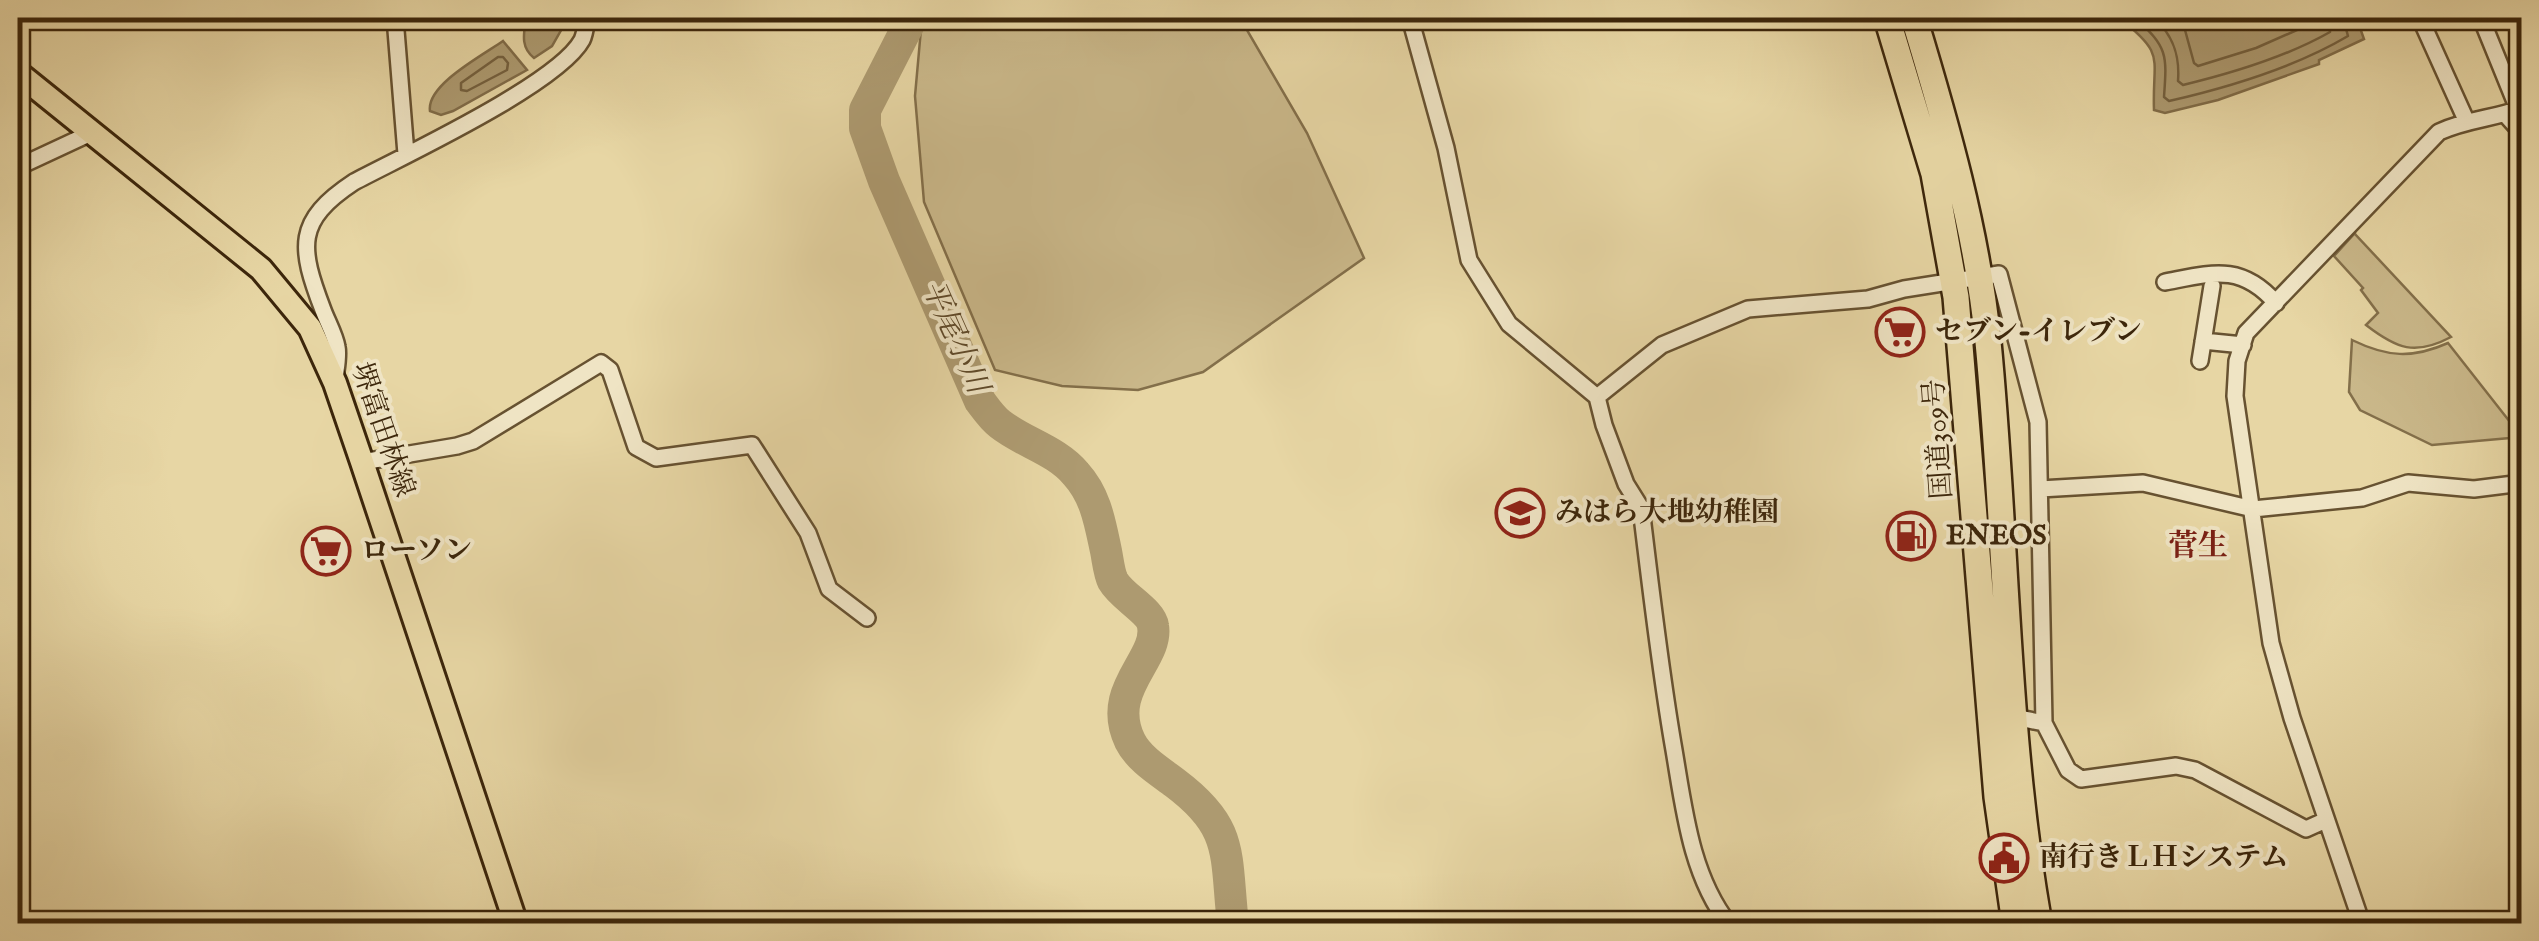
<svg xmlns="http://www.w3.org/2000/svg" width="2539" height="941" font-family="'IM FELL English','Noto Serif JP',serif">
  <style>
    .green { fill: #cab88a; stroke: #836f4a; stroke-width: 2.5 }
    .water { fill: #ad9a70; stroke: #806c48; stroke-width: 2.5 }
    .lines { fill: none; stroke-linecap: round; stroke-linejoin: round }
    .shore { stroke: #74603e; stroke-width: 2.5 }
    .river { stroke: #ad9a70; stroke-width: 32 }
    .minor-casing { stroke: #675231; stroke-width: 20 }
    .primary-casing { stroke: #3c260b; stroke-width: 28 }
    .trunk-casing { stroke: #3c260b; stroke-width: 30 }
    .minor { stroke: #efe4c4; stroke-width: 15 }
    .primary { stroke: #e7d6a4; stroke-width: 22 }
    .trunk { stroke: #e7d6a4; stroke-width: 25 }
    .labels { text-anchor: middle; dominant-baseline: central; stroke-width: 8; stroke-linejoin: round; paint-order: stroke }
    .poi-label { font-size: 28px; font-weight: bold; fill: #3c260b; stroke: #efe4c4; text-anchor: start }
    .street-label { font-size: 28px; fill: #3c260b; stroke: #efe4c4 }
    .water-label { font-size: 30px; font-style: italic; fill: #5e4929; stroke: #efe4c4 }
    .neighbourhood-label { font-size: 30px; font-weight: bold; fill: #7a1f14; stroke: #efe4c4 }
  </style>
  <rect width="100%" height="100%" fill="#e7d6a4"/>
  <filter id="stains"><feTurbulence type="fractalNoise" baseFrequency=".002" numOctaves="4"/><feColorMatrix values="0 0 0 0 .2 0 0 0 0 .09 0 0 0 0 .02 0 0 0 .5 -.17"/></filter>
  <radialGradient id="worn" r=".72"><stop offset=".6" stop-color="#630" stop-opacity="0"/><stop offset="1" stop-color="#630" stop-opacity=".3"/></radialGradient>
  <path class="green" d="M922,18H1240L1307,133L1364,258L1203,372L1138,390L1062,386L995,370L924,202L915,96Z
    M2355,233V234L2451,337C2415,356 2397,349 2366,325L2378,313L2361,290L2363,288L2334,256Z
    M2352,340C2387,357 2412,359 2448,343L2510,422L2521,417V433L2510,438L2432,445L2360,410L2349,392Z"/>
  <path class="water" d="M526,18H568L552,46L534,58C520,47 524,33 526,18Z
    M2119,18H2327L2359,25L2364,39L2319,60V64L2218,100L2165,113L2154,110C2152,57 2167,55 2119,18Z
    M503,41L527,70L453,111L441,115L430,111C426,85 483,55 503,41Z"/>
  <g class="lines">
    <path class="shore" d="M2135,18C2168,47 2167,55 2164,97L2169,101C2230,87 2294,68 2348,36L2343,18
      M2154,18C2173,35 2180,55 2178,81L2183,85C2233,73 2286,57 2330,32V18
      M2176,18L2185,30L2194,63L2198,66L2256,48L2313,23L2315,18
      M498,57H503L508,63L507,70L467,91L461,90V83Z"/>
    <path class="river" d="M912,18L865,110V128L884,181L980,401C986,409 992,418 1000,424C1024,443 1056,450 1076,474C1096,496 1100,523 1106,551C1108,561 1109,573 1113,581C1122,597 1151,611 1153,626C1159,660 1105,689 1130,741C1139,759 1159,771 1175,783C1235,828 1225,854 1233,924"/>
    <g class="minor-casing">
      <path id="minor" d="M395,18L406,154
        M1410,18L1446,148L1469,260L1509,324L1597,397L1604,425L1626,484L1641,508C1651,589 1660,670 1674,750C1684,809 1691,876 1729,924
        M2420,18L2466,120
        M2481,18L2518,109
        M2505,114L2522,133
        M18,167L91,133
        M2165,282C2212,273 2241,263 2276,303
        M2203,341L2243,345
        M2200,361L2212,286
        M335,379C336,369 339,356 337,347C335,335 327,321 323,310C299,247 295,221 354,182C403,156 558,84 582,40C585,34 586,24 587,18
        M1597,397L1662,345L1748,309L1868,299L1904,289L1999,274L2038,422L2044,723
        M362,462L457,446L473,441L601,363L610,370L636,447L656,458L752,445L808,533L829,589L867,618
        M2040,489L2143,483L2253,509L2362,498L2408,483L2474,489L2522,483
        M2014,717L2044,723L2068,770L2081,779L2176,766L2195,770L2306,829L2326,820
        M2362,924L2292,718L2271,643L2235,396L2237,361L2246,333L2439,132C2467,119 2493,119 2522,108"/>
    </g>
    <g class="primary-casing">
      <path id="primary" d="M18,73L261,269L310,328L335,383L362,462L516,924"/>
    </g>
    <g class="trunk-casing">
      <path id="trunk" d="M1887,18L1934,174L1956,297L1997,797L2015,924
        M1914,18C1946,124 1977,231 1988,342C2007,536 2005,732 2039,924"/>
    </g>
    <use href="#minor" class="minor"/>
    <use href="#primary" class="primary"/>
    <use href="#trunk" class="trunk"/>
  </g>
  <defs>
    <g id="supermarket-ring" transform="scale(2.5)"><circle r="9.5" fill="#efe4c4" stroke="#8f2418" stroke-width="1.5"/><path d="M-6-5.5h2.5l.6 2H6L4.5 2H-2.5L-4.4-4H-6ZM-1.5 3.2a1.3 1.3 0 1 0 .1 0ZM3 3.2a1.3 1.3 0 1 0 .1 0Z" fill="#8f2418"/></g>
    <g id="school-ring" transform="scale(2.5)"><circle r="9.5" fill="#efe4c4" stroke="#8f2418" stroke-width="1.5"/><path d="M0-5L7-2L0 1L-7-2ZM-4 1L0 2.5L4 1V4Q0 6-4 4Z" fill="#8f2418"/></g>
    <g id="fuel-ring" transform="scale(2.5)"><circle r="9.5" fill="#efe4c4" stroke="#8f2418" stroke-width="1.5"/><path d="M-5.5-6h7V0h2V4h1.3V-2.5L3-4.5l.8-.8L6-3V5H2.5V1h-1V6h-7ZM-4.2-4.7v3.2H.2V-4.7Z" fill="#8f2418"/></g>
    <g id="civic-ring" transform="scale(2.5)"><circle r="9.5" fill="#efe4c4" stroke="#8f2418" stroke-width="1.5"/><path d="M-.6-6.5H3V-4.5H.6V-3L4-1V1h2V6H-6V1h2V-1L-.6-3ZM-1.2 2.5V6h2.4V2.5Z" fill="#8f2418"/></g>
  </defs>
  <g fill-rule="evenodd">
    <use href="#supermarket-ring" x="1900" y="332"/>
    <use href="#school-ring" x="1520" y="513"/>
    <use href="#fuel-ring" x="1911" y="536"/>
    <use href="#supermarket-ring" x="326" y="551"/>
    <use href="#civic-ring" x="2004" y="858"/>
  </g>
  <g class="labels">
    <g class="poi-label">
      <text x="1935" y="332">セブン-イレブン</text>
      <text x="1555" y="513">みはら大地幼稚園</text>
      <text x="1946" y="536">ENEOS</text>
      <text x="361" y="551">ローソン</text>
      <text x="2039" y="858">南行きＬＨシステム</text>
    </g>
    <g class="street-label">
      <text transform="translate(382 430) rotate(71)">堺富田林線</text>
      <text transform="translate(1939 439) rotate(-94)">国道309号</text>
    </g>
    <g class="water-label">
      <text transform="translate(954 337) rotate(66)">平尾小川</text>
    </g>
    <g class="neighbourhood-label">
      <text x="2198" y="547">菅生</text>
    </g>
  </g>
  <rect width="2539" height="941" fill="none" stroke="#e7d6a4" stroke-width="60"/>
  <rect x="20" y="20" width="2499" height="901" fill="none" stroke="#3c260b" stroke-width="5"/>
  <rect x="30" y="30" width="2479" height="881" fill="none" stroke="#3c260b" stroke-width="2.5"/>
  <rect width="100%" height="100%" filter="url(#stains)"/>
  <rect width="100%" height="100%" fill="url(#worn)"/>
</svg>
